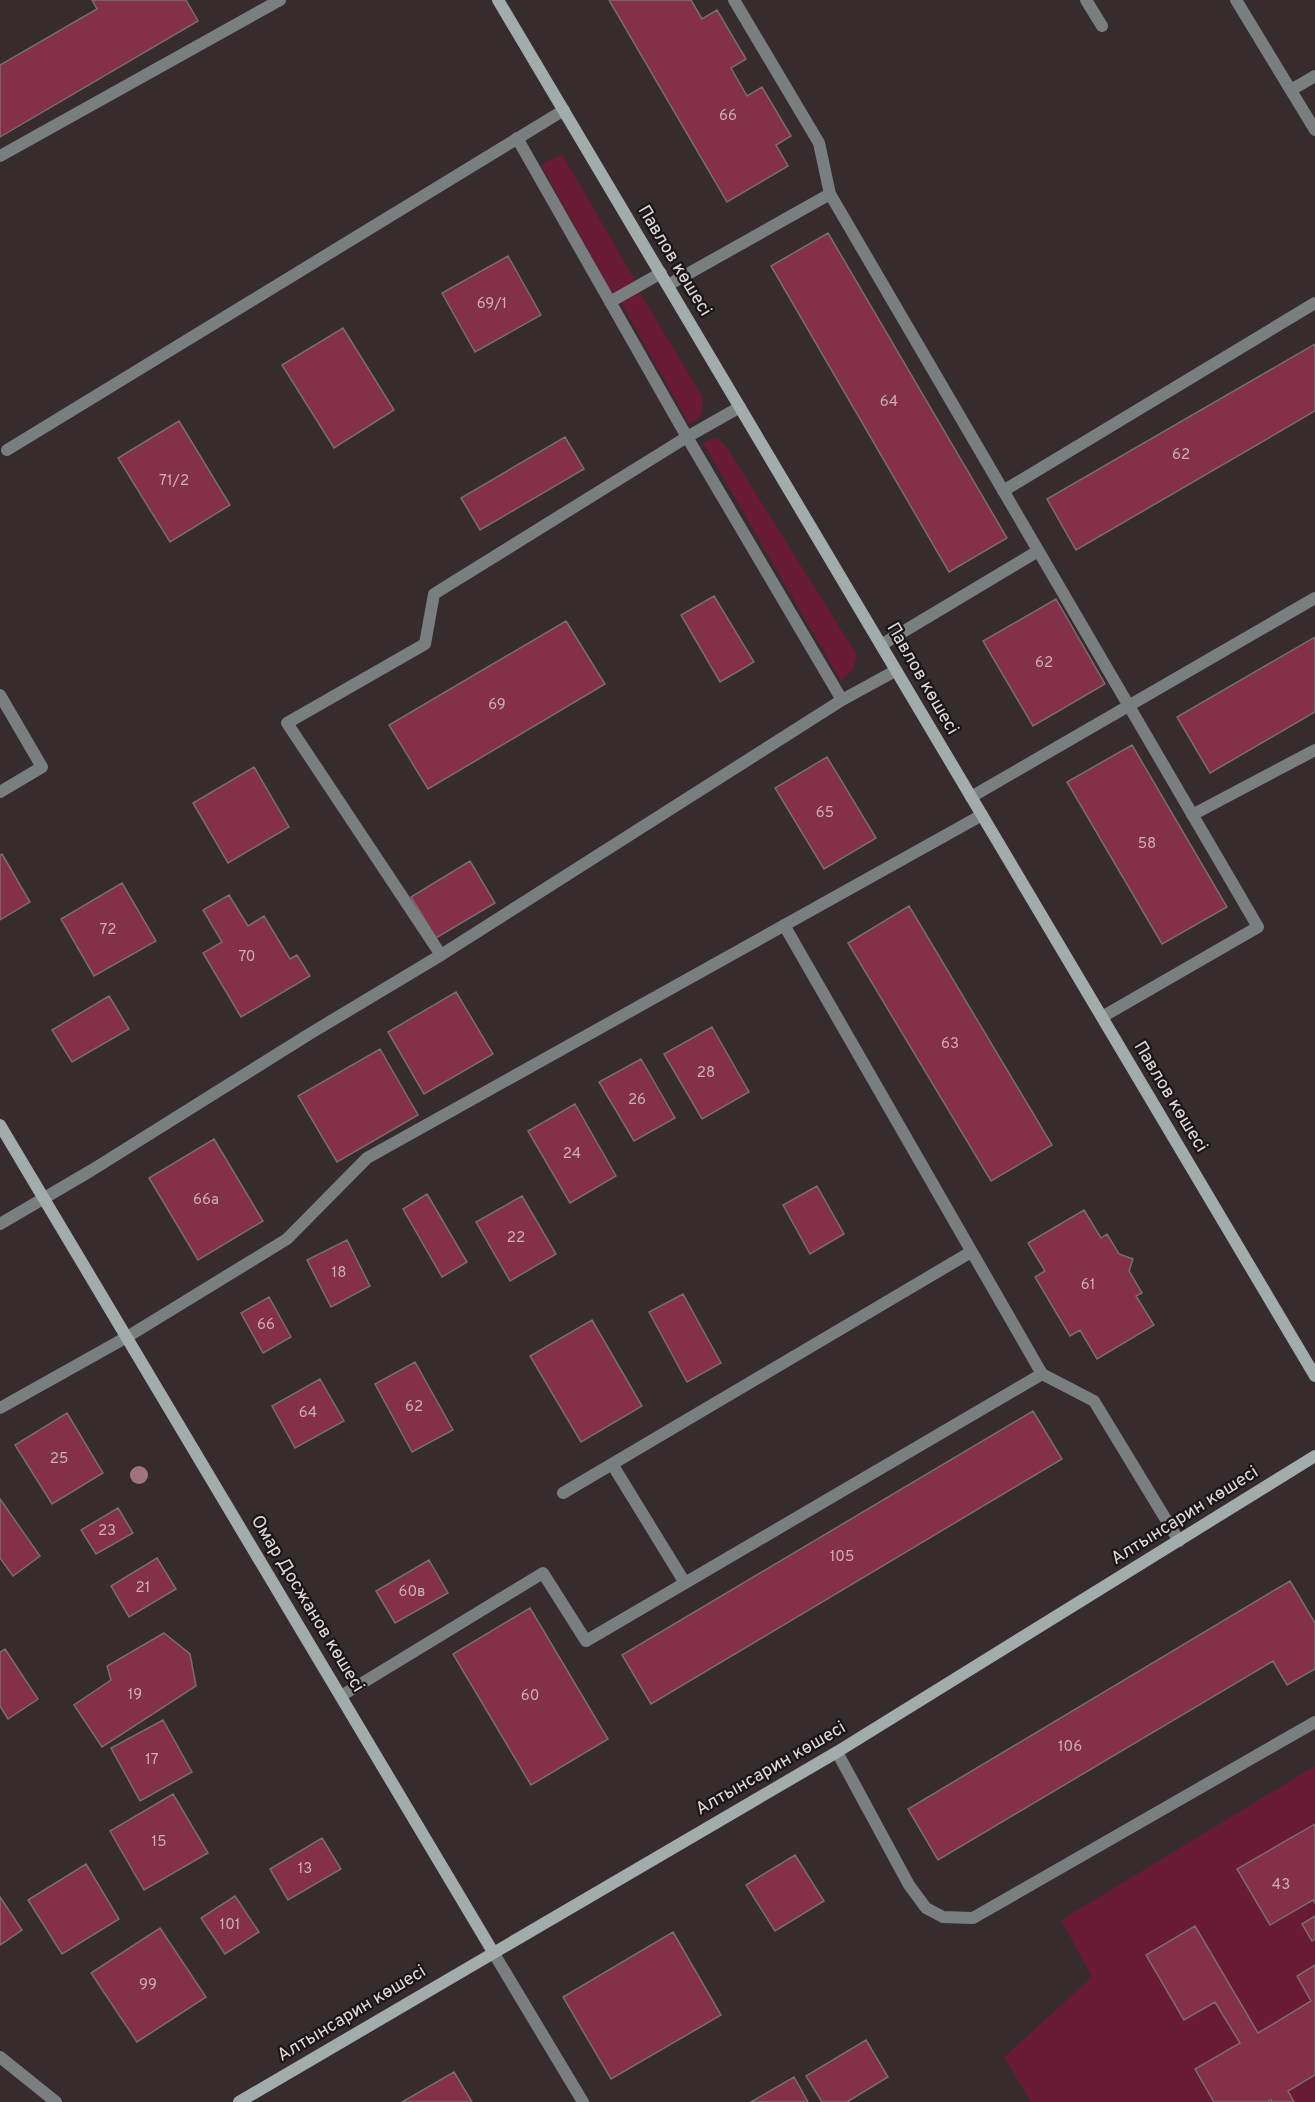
<svg xmlns="http://www.w3.org/2000/svg" width="1315" height="2102" font-family="Overpass,sans-serif">
  <style>
    .green { fill: #691a34 }
    .building { fill: #843048; stroke: #796d6f; stroke-width: 1.5 }
    .lines { fill: none; stroke-linecap: round; stroke-linejoin: round }
    .lane { stroke: #797e80; stroke-width: 12 }
    .street { stroke: #797e80; stroke-width: 12 }
    .secondary { stroke: #a3acad; stroke-width: 12 }
    .tree { fill: #a1747d }
    .labels { text-anchor: middle; dominant-baseline: central; stroke-width: 4.5; stroke-linejoin: round; paint-order: stroke }
    .number-label { font-size: 15px; fill: #cab0b6 }
    .street-label { font-size: 18px; fill: #e1dadb; stroke: #1a1516 }
  </style>
  <rect width="100%" height="100%" fill="#362c2d"/>
  <path class="green" d="M562,154L636,282L613,295L541,165Z
    M639,291L702,396C703,411 704,417 689,424L621,303Z
    M715,438L726,446L857,655L853,669L841,681L703,443Z
    M1315,1766V2102H1031L1004,2057L1092,1977L1061,1920Z"/>
  <path class="building" d="M92,0H186L198,21L0,137V65L97,9Z
    M609,0H691L702,19L717,10L746,59L731,68L747,96L762,87L791,136L776,145L788,166L727,202Z
    M828,233L1007,538L949,572L771,266Z
    M508,256L541,315L475,352L442,293Z
    M343,328L394,410L334,448L282,365Z
    M1315,344V411L1076,550L1047,499Z
    M179,421L230,505L170,542L118,458Z
    M565,437L584,469L480,530L461,498Z
    M714,596L754,662L720,682L681,615Z
    M1056,599L1105,684L1033,726L983,641Z
    M566,621L605,684L428,789L389,725Z
    M1315,637V712L1210,773L1177,717Z
    M1132,745L1227,907L1162,944L1067,782Z
    M827,757L876,838L824,869L775,788Z
    M254,767L289,827L228,863L193,803Z
    M2,854L30,902L0,920V855Z
    M470,861L495,903L436,938L411,897Z
    M122,883L156,941L94,976L61,919Z
    M229,895L248,926L264,916L290,959L297,955L310,976L241,1017L203,953L222,942L203,910Z
    M909,906L1052,1145L991,1181L848,943Z
    M456,992L493,1054L424,1094L388,1032Z
    M109,996L129,1029L72,1062L52,1030Z
    M712,1027L749,1092L702,1119L664,1054Z
    M380,1049L418,1115L337,1162L298,1096Z
    M641,1059L675,1118L634,1141L599,1082Z
    M575,1104L616,1176L570,1203L528,1131Z
    M214,1139L263,1221L198,1260L149,1178Z
    M817,1186L844,1234L810,1254L783,1205Z
    M427,1194L467,1262L442,1277L403,1209Z
    M522,1196L556,1254L510,1281L476,1222Z
    M1084,1210L1101,1238L1107,1234L1119,1254L1133,1259L1129,1271L1142,1293L1136,1296L1154,1325L1097,1359L1080,1330L1070,1336L1035,1277L1045,1271L1028,1243Z
    M347,1240L370,1286L331,1307L307,1260Z
    M683,1294L721,1363L687,1382L649,1312Z
    M269,1297L291,1337L263,1353L241,1313Z
    M592,1320L642,1406L581,1442L530,1356Z
    M415,1362L453,1430L412,1452L375,1384Z
    M320,1379L344,1421L295,1448L272,1406Z
    M1033,1411L1062,1459L651,1704L622,1655Z
    M67,1413L103,1473L52,1504L15,1445Z
    M0,1499L40,1556L13,1576L0,1558Z
    M118,1508L133,1533L96,1554L81,1530Z
    M157,1558L176,1589L129,1617L111,1586Z
    M429,1560L448,1593L395,1623L376,1591Z
    M1290,1581L1315,1623V1669L1287,1685L1273,1661L938,1860L908,1809Z
    M530,1608L608,1739L531,1785L453,1654Z
    M164,1633L190,1654L196,1686L102,1747L74,1705L111,1680L107,1666Z
    M5,1649L38,1699L8,1719L0,1706V1652Z
    M163,1720L192,1772L140,1801L111,1748Z
    M173,1794L208,1853L144,1890L110,1831Z
    M1315,1824V1903L1313,1900L1270,1925L1237,1869Z
    M322,1838L341,1869L288,1900L270,1869Z
    M795,1855L824,1901L775,1931L746,1885Z
    M86,1864L119,1919L62,1954L28,1900Z
    M235,1896L259,1932L225,1954L201,1918Z
    M0,1897L22,1930L0,1945Z
    M1315,1916V1939L1312,1941L1302,1924Z
    M1195,1926L1258,2033L1311,2001L1297,1976L1315,1965V2075L1288,2091L1294,2102H1272L1271,2100L1267,2102H1214L1195,2069L1240,2043L1215,2002L1184,2020L1146,1955Z
    M160,1928L206,1997L137,2042L91,1973Z
    M673,1932L721,2015L611,2079L563,1997Z
    M866,2040L888,2077L847,2102H822L806,2076Z
    M454,2072L472,2102H402Z
    M794,2077L808,2102H751Z"/>
  <g class="lines">
    <path class="lane" d="M734,0L819,143L830,194L1258,927L1102,1017
      M1086,0L1102,26
      M1236,0L1315,130
      M1291,90L1315,76
      M517,138L687,437L842,700
      M0,156L280,0
      M668,285L830,194
      M610,302L661,273
      M7,450L564,110
      M1003,491L1315,303
      M881,645L1038,551
      M0,695L42,767L0,792
      M971,797L1315,598
      M1192,815L1315,750
      M784,925L1042,1374L1094,1401L1179,1541
      M441,955L287,723L425,644L434,594L687,437L740,407
      M0,1224L92,1170L311,1033L441,955L842,700L895,671
      M0,1408L127,1337L287,1239L367,1158L982,815
      M612,1464L685,1583
      M563,1493L971,1252
      M341,1696L543,1573L586,1641L1042,1374
      M837,1752L909,1885L926,1908L943,1917L973,1918L1315,1722
      M0,2057L56,2102"/>
    <path class="street" d="M493,1952L583,2102"/>
    <path class="secondary" d="M498,0L1315,1376
      M0,1125L493,1952
      M239,2102L837,1752L1315,1456"/>
  </g>
  <circle class="tree" cx="139" cy="1475" r="9"/>
  <g class="labels">
    <g class="number-label">
      <text x="728" y="116">66</text>
      <text x="492" y="304">69/1</text>
      <text x="889" y="402">64</text>
      <text x="1181" y="455">62</text>
      <text x="174" y="481">71/2</text>
      <text x="1044" y="663">62</text>
      <text x="497" y="705">69</text>
      <text x="825" y="813">65</text>
      <text x="1147" y="844">58</text>
      <text x="108" y="930">72</text>
      <text x="247" y="957">70</text>
      <text x="950" y="1044">63</text>
      <text x="706" y="1073">28</text>
      <text x="637" y="1100">26</text>
      <text x="572" y="1154">24</text>
      <text x="206" y="1200">66а</text>
      <text x="516" y="1238">22</text>
      <text x="339" y="1273">18</text>
      <text x="1088" y="1285">61</text>
      <text x="266" y="1325">66</text>
      <text x="414" y="1407">62</text>
      <text x="308" y="1413">64</text>
      <text x="59" y="1459">25</text>
      <text x="107" y="1531">23</text>
      <text x="842" y="1557">105</text>
      <text x="143" y="1588">21</text>
      <text x="412" y="1592">60в</text>
      <text x="135" y="1695">19</text>
      <text x="530" y="1696">60</text>
      <text x="1070" y="1747">106</text>
      <text x="152" y="1760">17</text>
      <text x="159" y="1842">15</text>
      <text x="305" y="1869">13</text>
      <text x="1281" y="1885">43</text>
      <text x="230" y="1925">101</text>
      <text x="148" y="1985">99</text>
    </g>
    <g class="street-label">
      <text transform="translate(674 261) rotate(59)">Павлов көшесі</text>
      <text transform="translate(922 679) rotate(60)">Павлов көшесі</text>
      <text transform="translate(1170 1097) rotate(59)">Павлов көшесі</text>
      <text transform="translate(1185 1516) rotate(-32)">Алтынсарин көшесі</text>
      <text transform="translate(307 1604) rotate(59)">Омар Досжанов көшесі</text>
      <text transform="translate(771 1769) rotate(-30)">Алтынсарин көшесі</text>
      <text transform="translate(352 2014) rotate(-31)">Алтынсарин көшесі</text>
    </g>
  </g>
</svg>
